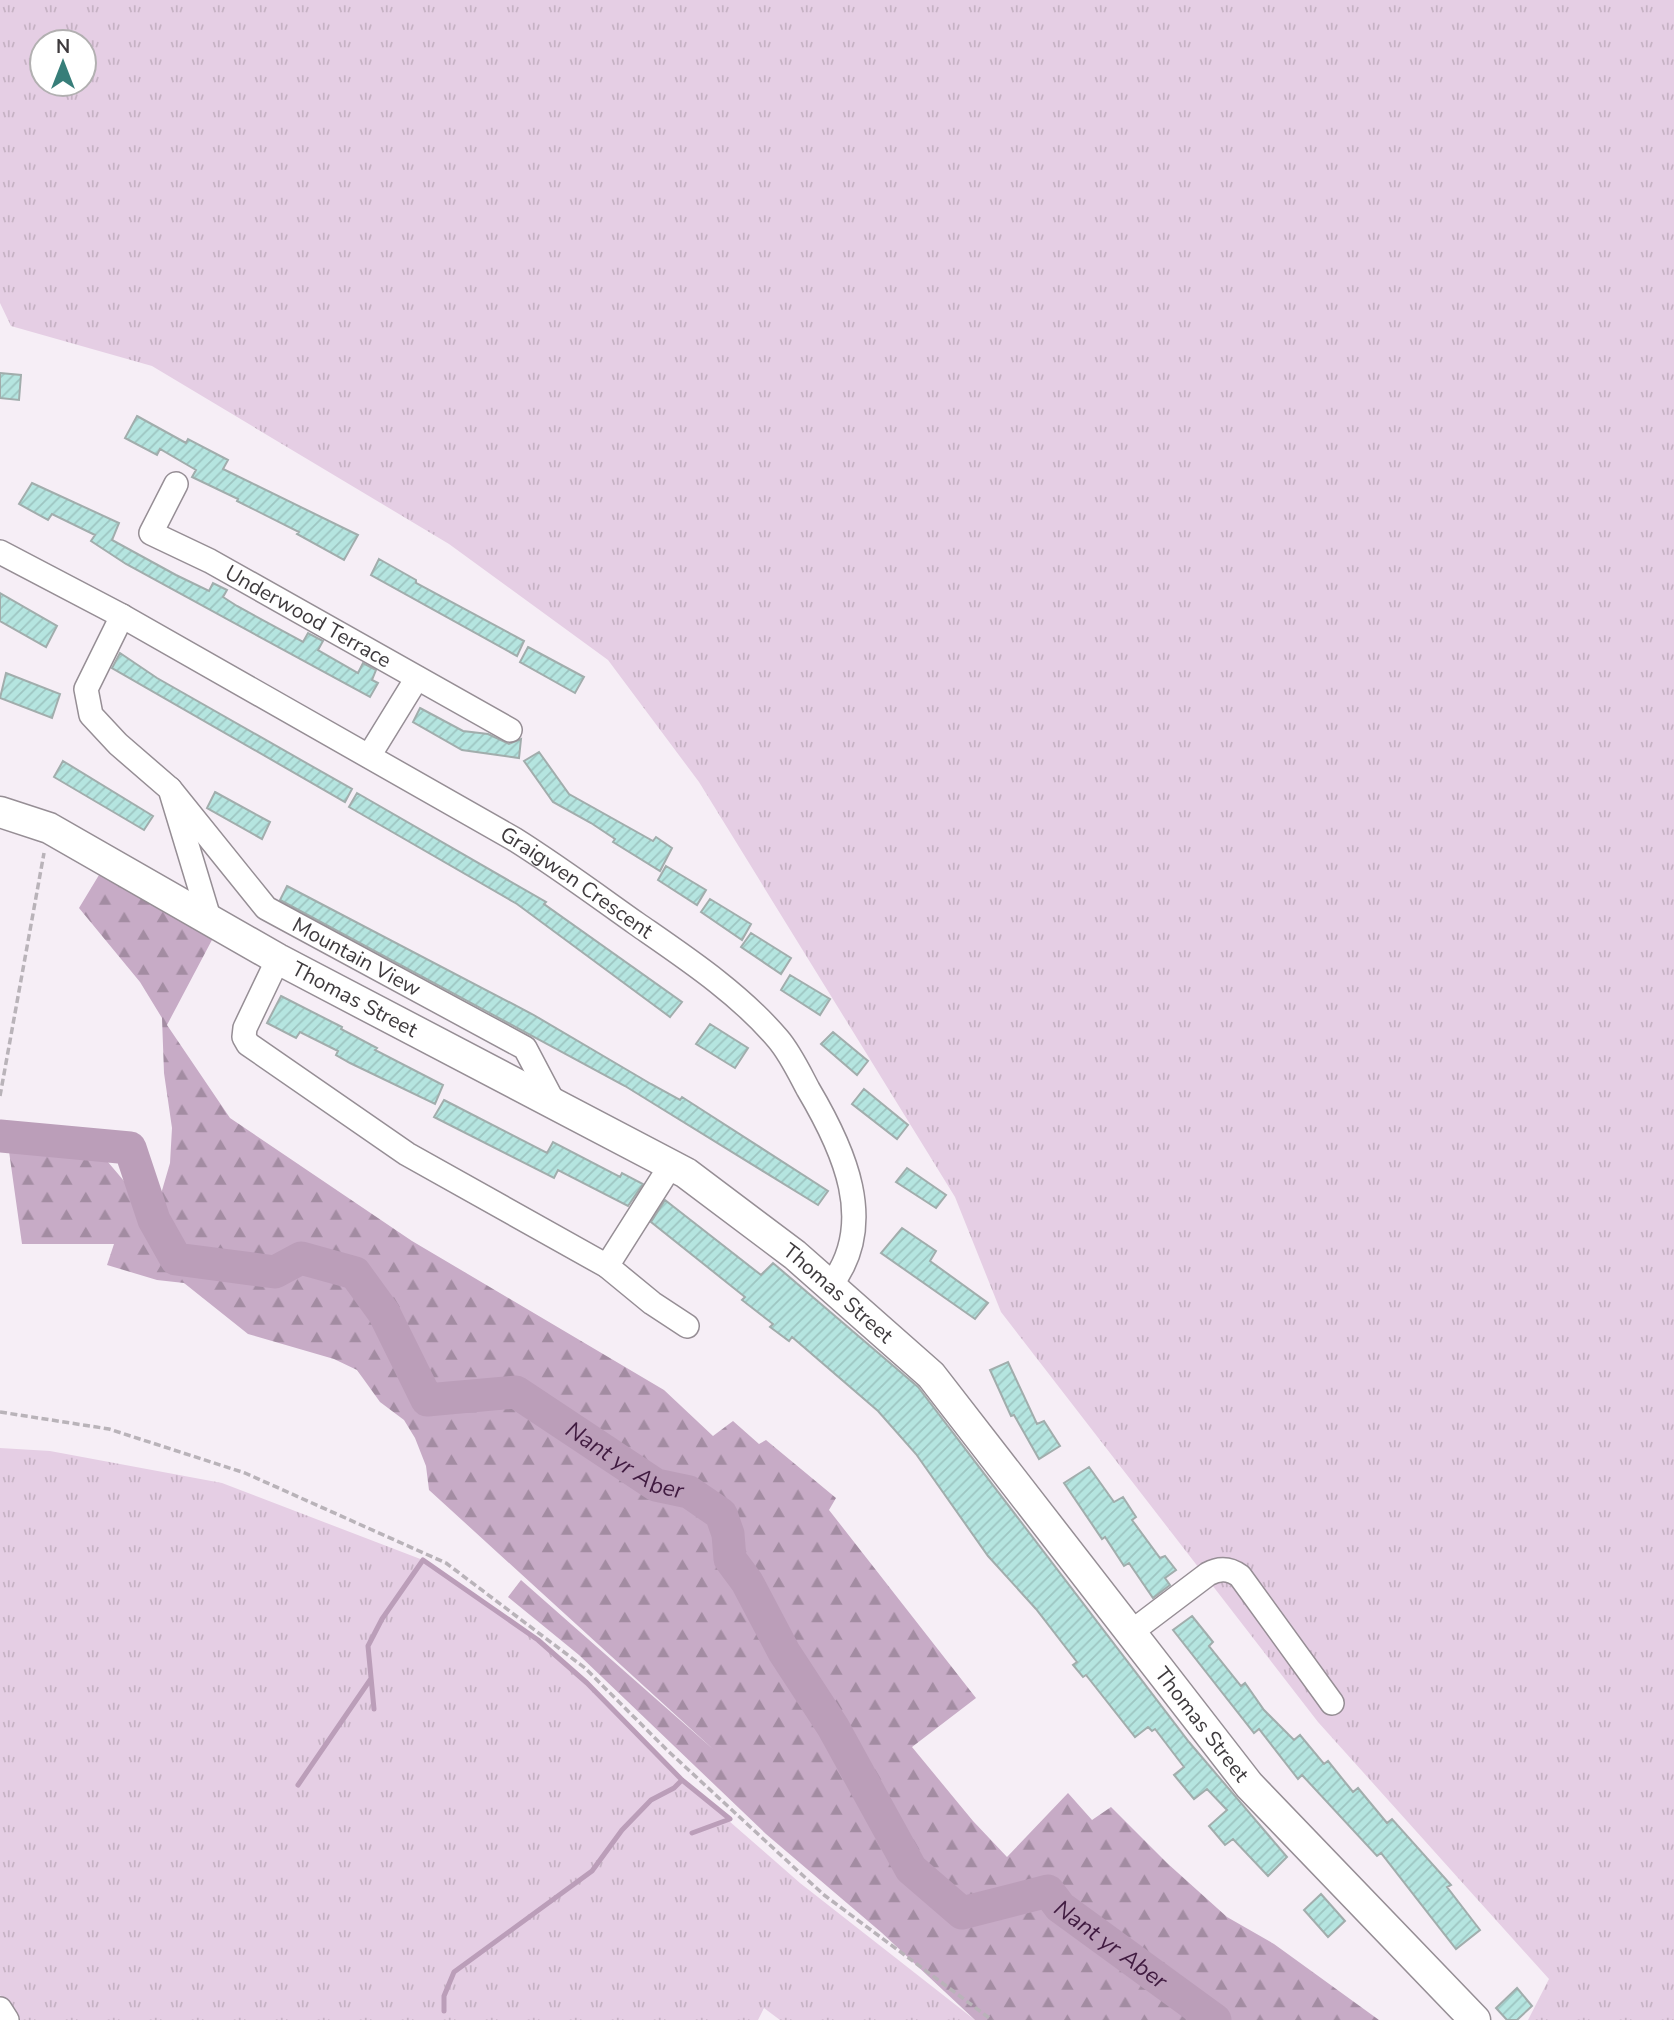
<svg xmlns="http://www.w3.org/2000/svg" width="1674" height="2020" font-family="'Nunito Sans',sans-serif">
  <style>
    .grass { fill: url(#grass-tufts); fill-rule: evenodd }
    .forest { fill: url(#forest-firs) }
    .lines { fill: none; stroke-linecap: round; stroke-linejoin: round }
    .stream { stroke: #bb9eb9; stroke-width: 5 }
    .river { stroke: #bb9eb9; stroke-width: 33 }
    .building { fill: url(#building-hatch); stroke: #a1adac; stroke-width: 2 }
    .minor-casing { stroke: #968e95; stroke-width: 26 }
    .major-casing { stroke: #968e95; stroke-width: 33 }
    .path { stroke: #b9b3b9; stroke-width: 3.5; stroke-dasharray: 7 3.5; stroke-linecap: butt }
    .minor { stroke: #fff; stroke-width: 23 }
    .major { stroke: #fff; stroke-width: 30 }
    .labels { text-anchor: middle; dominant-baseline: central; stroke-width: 5; stroke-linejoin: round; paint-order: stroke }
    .street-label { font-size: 21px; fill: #3e3a3d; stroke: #fff }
    .water-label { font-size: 23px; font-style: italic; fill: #401b40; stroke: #fff }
  </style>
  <defs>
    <pattern id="grass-tufts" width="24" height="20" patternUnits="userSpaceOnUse" patternTransform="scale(1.75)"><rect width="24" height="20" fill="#e5cee4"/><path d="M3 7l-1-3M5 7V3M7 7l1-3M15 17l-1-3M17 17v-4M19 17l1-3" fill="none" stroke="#c6b2c4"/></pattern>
    <pattern id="forest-firs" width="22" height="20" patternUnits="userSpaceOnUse" patternTransform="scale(1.75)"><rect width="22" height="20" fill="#c7abc6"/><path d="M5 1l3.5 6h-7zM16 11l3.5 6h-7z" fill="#a38ca2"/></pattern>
    <pattern id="building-hatch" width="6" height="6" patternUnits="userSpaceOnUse" patternTransform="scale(1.75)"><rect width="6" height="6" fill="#b5e5e0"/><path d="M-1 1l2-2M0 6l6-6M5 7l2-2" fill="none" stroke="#9dc5c1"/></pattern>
  </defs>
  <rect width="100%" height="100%" fill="#f6eef6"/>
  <path class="grass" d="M0,0H1674V2020H1528L1549,1979L1318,1722L1001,1312L955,1197L699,782L608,660L449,544L152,366L11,326L0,303ZM42,42H84V84H42Z
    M0,1448L50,1451L222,1483L423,1560L538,1640L587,1683L682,1780L800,1883L975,2020H780L764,2008L758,2020H15L0,1995Z"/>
  <path class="forest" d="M99,875L213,938L167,1025L230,1118L412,1241L664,1390L713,1436L733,1421L759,1444L766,1440L836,1498L829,1510L976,1698L912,1747L973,1821L1007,1857L1068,1793L1092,1820L1111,1807L1167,1863L1227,1917L1274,1944L1379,2020H975L882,1933L766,1834L579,1655L508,1597L521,1580L714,1750L429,1490L426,1466L415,1438L404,1420L380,1402L357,1370L334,1359L248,1334L184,1283L157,1280L107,1265L114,1244H22L7,1137L87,1144L102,1155L124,1181L144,1190L154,1218L170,1163L172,1128L164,1073L162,1018L140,982L79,908Z"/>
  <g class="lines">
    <path class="stream" d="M374,1709L368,1646L382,1619L423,1560L538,1640L587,1683L682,1780L730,1819L692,1833
      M298,1785L370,1680
      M444,2011V1996L454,1972L592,1871L622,1830L651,1800L674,1788L682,1780"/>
    <path class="river" id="s1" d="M0,1136L130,1148L154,1220L176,1259L275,1272L301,1258L355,1273L384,1313L427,1400L516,1392L656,1485L689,1492L721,1514L728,1534L730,1559L747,1582L784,1652L833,1727L911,1869L962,1913L1048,1891L1060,1907L1215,2020"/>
  </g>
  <path class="building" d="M0,373L21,375L19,400L0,398Z
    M137,416L186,443L188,439L228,460L223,469L358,535L344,560L297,534L299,532L237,501L238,499L192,477L196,470L160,449L157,455L125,438Z
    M32,483L119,523L112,540L176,575L209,591L213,583L227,590L223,597L237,606L303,642L308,633L323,641L318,650L358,673L363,663L376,670L372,680L378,683L370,697L126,564L91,541L95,535L52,514L48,520L19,504Z
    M379,559L416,580V583L524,641L517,656L371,575Z
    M0,593L57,626L46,647L0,621Z
    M528,647L584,677L575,693L520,662Z
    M120,653L157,678L352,789L345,802L112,668Z
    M6,673L60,694L52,718L0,698Z
    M420,708L463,731L488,734L509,744L521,739L519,758L462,750L413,722Z
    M539,752L569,794L653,841L656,837L672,848L660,871L613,842L615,839L591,823L553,802L524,761Z
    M63,761L153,816L144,830L54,777Z
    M215,792L270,822L262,839L207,808Z
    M357,793L546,902L544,904L682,1002L670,1017L517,904L349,807Z
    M666,866L706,890L697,905L658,880Z
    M287,886L532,1014L651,1084L680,1100L682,1097L828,1191L818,1205L625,1086L280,900Z
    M710,899L751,924L742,940L701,912Z
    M751,933L791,958L781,974L741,947Z
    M790,975L830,999L820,1015L781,990Z
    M281,996L342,1027L341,1029L377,1048L375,1050L443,1085L435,1104L350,1063L336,1055L338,1051L300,1032L296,1038L267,1023Z
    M710,1024L748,1048L735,1068L696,1044Z
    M833,1032L868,1061L857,1075L821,1044Z
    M864,1089L908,1125L897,1139L852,1104Z
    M444,1100L547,1153L553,1142L620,1177L622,1173L643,1184L628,1206L558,1170L554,1178L434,1117Z
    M907,1168L946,1195L936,1208L896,1182Z
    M665,1200L761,1275L773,1263L918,1387L1189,1742L1287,1857L1268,1876L1233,1839L1225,1845L1209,1826L1227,1810L1207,1789L1194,1799L1174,1775L1184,1767L1155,1729L1152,1731L1148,1727L1135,1737L1086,1675L1083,1677L1073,1665L1077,1662L1036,1609L988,1556L916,1454L878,1411L792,1337L789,1341L770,1327L773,1324L742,1300L745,1297L651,1222Z
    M902,1228L936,1251L930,1261L988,1303L975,1319L881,1253Z
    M1008,1362L1037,1424L1044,1421L1060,1446L1039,1459L1014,1415L1011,1416L990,1370Z
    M1089,1467L1114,1502L1123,1497L1136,1517L1132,1520L1160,1558L1165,1556L1176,1570L1165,1578L1170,1585L1153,1598L1129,1563L1124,1566L1105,1537L1102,1539L1064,1483Z
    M1192,1616L1213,1642L1209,1646L1241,1686L1245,1683L1264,1710L1294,1740L1300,1735L1324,1764L1328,1761L1353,1792L1358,1788L1387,1823L1392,1819L1451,1885L1447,1887L1480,1930L1456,1949L1381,1853L1377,1856L1302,1775L1298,1779L1259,1729L1254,1733L1173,1630Z
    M1321,1894L1345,1921L1328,1937L1304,1910Z
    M1517,1988L1532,2006L1517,2020H1507L1496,2008Z"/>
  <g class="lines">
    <g class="minor-casing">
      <g id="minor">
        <path id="s2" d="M176,484L151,533L210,561L510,730"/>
        <path id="s3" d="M0,552L122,616L514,839C557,866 596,895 637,924C686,958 739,993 778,1039C790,1053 799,1072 808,1089C843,1148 879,1224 830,1286"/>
        <path d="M122,616L86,689L91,715L118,744L170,789L210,921"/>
        <path d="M369,756L417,678"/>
        <path id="s4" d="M170,789L266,908L525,1048L555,1105"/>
        <path d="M278,959L245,1028L244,1037L248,1044L407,1154L607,1266L652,1303L687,1326"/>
        <path d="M607,1266L671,1165"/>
        <path d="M1130,1633L1208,1574C1219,1568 1229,1568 1240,1576L1332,1703"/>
        <path d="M0,2009L7,2020"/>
      </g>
    </g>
    <g class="major-casing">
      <g id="major">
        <path id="s5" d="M0,812L49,828L278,959L686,1173L795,1255L931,1375L1249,1785L1475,2020"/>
      </g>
    </g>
    <path class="path" d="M0,1096L44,853
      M0,1412L109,1429L245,1473L446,1563L585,1668L667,1750L824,1895L992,2020"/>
    <use href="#minor" class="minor"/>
    <use href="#major" class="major"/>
  </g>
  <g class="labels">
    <g class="street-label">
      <text stroke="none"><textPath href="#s2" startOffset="233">Underwood Terrace</textPath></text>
      <text stroke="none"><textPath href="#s3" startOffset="665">Graigwen Crescent</textPath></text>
      <text stroke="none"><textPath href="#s4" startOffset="256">Mountain View</textPath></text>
      <text stroke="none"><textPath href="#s5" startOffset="402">Thomas Street</textPath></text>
      <text stroke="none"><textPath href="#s5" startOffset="970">Thomas Street</textPath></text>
      <text stroke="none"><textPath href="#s5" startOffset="1536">Thomas Street</textPath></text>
    </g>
    <g class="water-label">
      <text stroke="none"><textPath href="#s1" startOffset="802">Nant yr Aber</textPath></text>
      <text stroke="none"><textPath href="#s1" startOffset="1558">Nant yr Aber</textPath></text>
    </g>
  </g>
  <g transform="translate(63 63)"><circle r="33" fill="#ffffff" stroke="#b2b0b1" stroke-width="2"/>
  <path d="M0-5L12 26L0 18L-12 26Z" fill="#377e79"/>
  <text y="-10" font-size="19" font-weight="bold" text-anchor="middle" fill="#3e3a3d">N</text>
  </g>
</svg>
